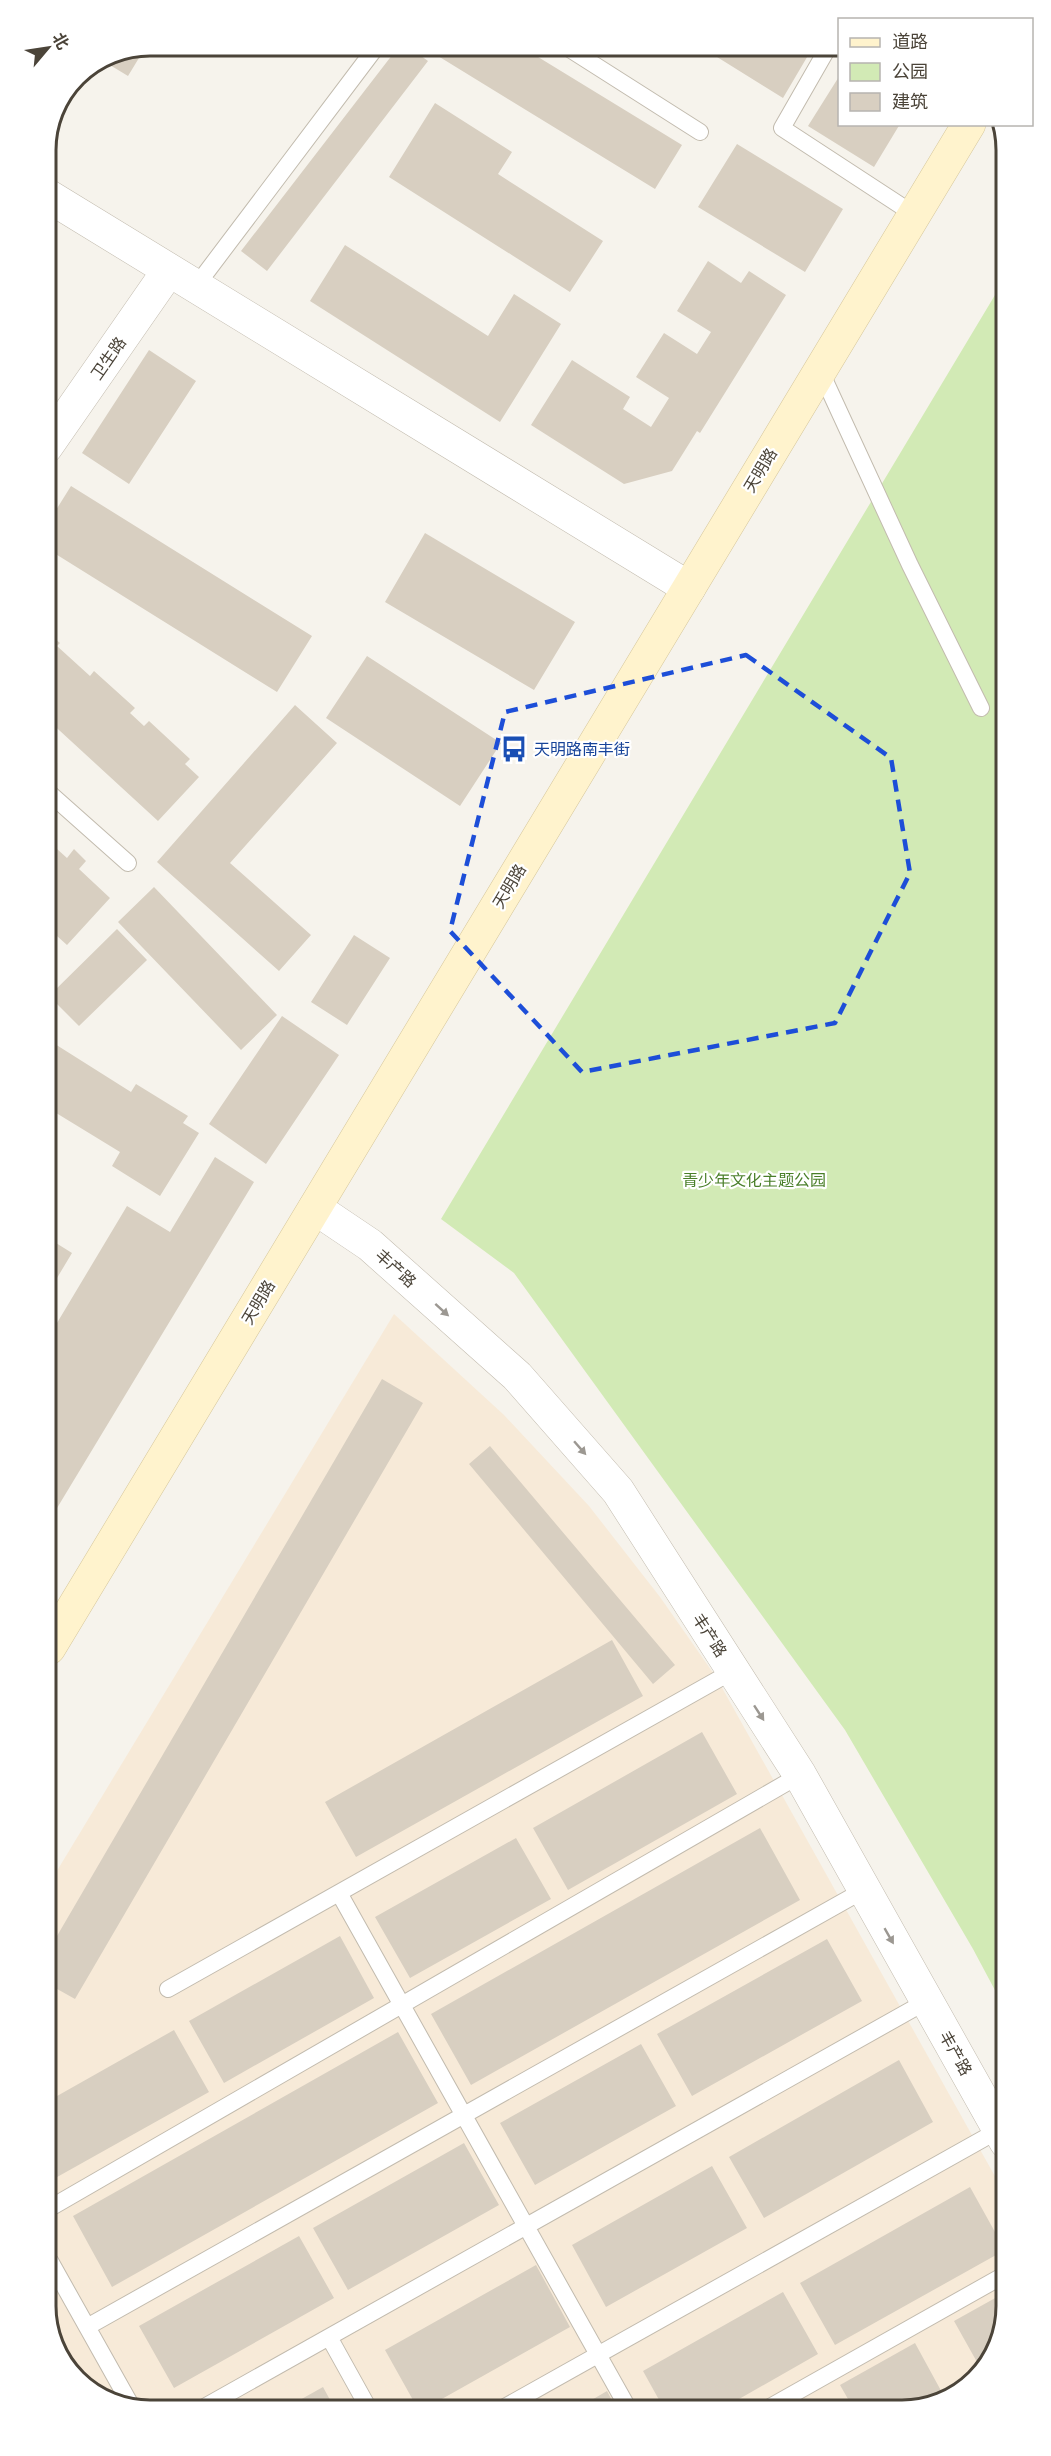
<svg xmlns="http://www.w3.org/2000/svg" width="1051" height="2456" font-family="'Titillium Web','Noto Sans SC',sans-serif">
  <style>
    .commercial { fill: #f7ead8 }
    .green { fill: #d2eab5 }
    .building { fill: #d8cfc1 }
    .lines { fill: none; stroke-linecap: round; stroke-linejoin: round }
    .lane-casing { stroke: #c2bbae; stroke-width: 18 }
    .street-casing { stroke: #c2bbae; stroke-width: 34 }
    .secondary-casing { stroke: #d6c79b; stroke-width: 34 }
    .lane { stroke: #fff; stroke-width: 16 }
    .street { stroke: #fff; stroke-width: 33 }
    .secondary { stroke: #fff3cd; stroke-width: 33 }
    .oneway { fill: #9c9892 }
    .marked { fill: none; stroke: #1d4ed8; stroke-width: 4.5; stroke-dasharray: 12 8; stroke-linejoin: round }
    .labels { text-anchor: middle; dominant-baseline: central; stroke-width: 4.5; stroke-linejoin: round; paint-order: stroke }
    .street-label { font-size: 16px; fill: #4b4439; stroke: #fff }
    .transit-label { font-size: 16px; fill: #164399; stroke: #fff; text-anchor: start }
    .park-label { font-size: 16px; fill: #4a7f2a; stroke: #fff }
    .rim { fill: none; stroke: #4b4439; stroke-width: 3 }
  </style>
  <rect width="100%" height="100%" fill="#f6f3ec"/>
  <path class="commercial" d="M394,1314L504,1415L589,1506L660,1597L716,1677L1006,2196V2307L985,2370L935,2406L142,2411L86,2389L50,2340L49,1884Z"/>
  <path class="green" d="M1001,285L1005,2009L973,1949L845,1730L514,1273L441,1219Z"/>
  <path class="building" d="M812,46L813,47L783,98L701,47Z
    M525,49L682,145L655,189L438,56L442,50Z
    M396,50H413L428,61L267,271L241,251Z
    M110,53H142L128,76L100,59Z
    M840,75V124H900L874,167L808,126Z
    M435,103L512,152L498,174L603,241L570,292L389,177Z
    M737,144L843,209L805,272L698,207Z
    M345,245L488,336L514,294L561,324L500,422L310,301Z
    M708,261L741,283L749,271L786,295L700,433L697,431L672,471L624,484L531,425L572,360L630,397L623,409L651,427L669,398L636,377L664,333L697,354L711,332L677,311Z
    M149,350L196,381L129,484L82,453Z
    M71,486L312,636L277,692L46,548V526Z
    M425,533L575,622L534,690L385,602Z
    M46,631L60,643L57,646L90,676L94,671L135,708L130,713L144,726L149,721L190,759L185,764L199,777L158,821L47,719Z
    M367,656L501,743L460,806L326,718Z
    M295,705L337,743L230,863L311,935L279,971L157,862Z
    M47,840L67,858L74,849L86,861L79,869L110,898L67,945L47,927Z
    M154,887L277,1015L241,1050L118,922Z
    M117,929L147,960L79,1026L49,996Z
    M354,935L390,958L347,1025L311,1002Z
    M282,1016L339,1055L266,1164L209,1124Z
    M47,1039L131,1092L136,1084L188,1116L183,1123L199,1133L160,1196L112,1166L120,1152L48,1108Z
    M215,1157L254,1182L48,1523V1338L127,1206L170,1232Z
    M48,1238L72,1253L48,1293Z
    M382,1379L423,1403L75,1999L50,1985V1948Z
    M490,1446L675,1665L653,1684L469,1464Z
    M612,1640L643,1696L356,1857L325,1802Z
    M702,1732L737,1794L568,1890L533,1828Z
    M760,1828L800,1900L471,2085L431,2014Z
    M516,1838L551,1899L410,1978L375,1917Z
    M340,1936L374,1998L224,2083L189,2021Z
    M827,1939L862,2001L692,2096L657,2034Z
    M174,2030L209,2092L50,2181V2100Z
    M398,2032L438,2103L112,2287L73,2216Z
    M641,2044L676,2106L535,2185L500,2123Z
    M899,2060L933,2122L764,2218L729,2157Z
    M464,2143L499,2205L348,2290L313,2228Z
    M712,2166L747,2228L606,2307L572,2245Z
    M970,2187L1005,2250L835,2345L800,2283Z
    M299,2236L334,2298L174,2388L139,2326Z
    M536,2265L570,2327L424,2409H418L385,2350Z
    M783,2292L818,2354L725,2407H663L643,2371Z
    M1006,2292V2307L982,2371L954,2321Z
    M915,2343L945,2398L935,2406H852L840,2385Z
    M323,2387L335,2409L282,2410Z
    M607,2391L616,2408H578Z"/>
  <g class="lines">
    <g class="lane-casing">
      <path id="lane" d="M829,46L782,128L915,215
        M568,48L700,132
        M196,286L374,50
        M820,370L910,565L981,708
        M47,791L128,863
        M339,1893L628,2408
        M168,1989L733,1671
        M50,2208L800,1775
        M50,2261L132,2407
        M87,2327L864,1890
        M329,2337L369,2409
        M770,2407L1006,2274
        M503,2408L999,2130
        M199,2410L927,2001"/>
    </g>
    <g class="street-casing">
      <path id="street" d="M45,194L689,588
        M46,447L169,270
        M315,1208L370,1245L517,1376L618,1491L800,1775L1006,2142"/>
    </g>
    <g class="secondary-casing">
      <path id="secondary" d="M49,1648L969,124"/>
    </g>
    <use href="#lane" class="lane"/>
    <use href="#street" class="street"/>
    <use href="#secondary" class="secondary"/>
  </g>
  <defs><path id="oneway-solid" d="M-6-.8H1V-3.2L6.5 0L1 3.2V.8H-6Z" transform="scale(1.5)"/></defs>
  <g class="oneway">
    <use href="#oneway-solid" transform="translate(442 1310) rotate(42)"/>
    <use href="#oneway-solid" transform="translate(580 1448) rotate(49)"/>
    <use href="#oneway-solid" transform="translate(759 1713) rotate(57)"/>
    <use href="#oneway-solid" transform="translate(889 1936) rotate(60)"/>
  </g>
  <path class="marked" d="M746,655L891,758L910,873L835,1023L582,1072L450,931L505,712Z"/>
  <defs>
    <g id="bus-bare" transform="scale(2.07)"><path d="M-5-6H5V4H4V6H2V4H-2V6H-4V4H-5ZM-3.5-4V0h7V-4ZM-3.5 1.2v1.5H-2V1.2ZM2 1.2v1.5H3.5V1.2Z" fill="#1a4fb4" stroke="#fff" stroke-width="2.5" paint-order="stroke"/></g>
  </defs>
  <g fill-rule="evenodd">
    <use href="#bus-bare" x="514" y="749"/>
  </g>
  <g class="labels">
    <g class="street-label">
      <text transform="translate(108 358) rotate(-55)">卫生路</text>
      <text transform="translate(760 470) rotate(-59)">天明路</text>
      <text transform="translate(509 886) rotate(-59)">天明路</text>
      <text transform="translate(396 1268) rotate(42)">丰产路</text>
      <text transform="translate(258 1302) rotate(-59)">天明路</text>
      <text transform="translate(710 1635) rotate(57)">丰产路</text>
      <text transform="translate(956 2053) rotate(61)">丰产路</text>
    </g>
    <g class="transit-label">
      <text x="534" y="749">天明路南丰街</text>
    </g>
    <g class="park-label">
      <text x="754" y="1180">青少年文化主题公园</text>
    </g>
  </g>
  <path d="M0 0H1051V2456H0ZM150 56H902A94 94 0 0 1 996 150V2306A94 94 0 0 1 902 2400H150A94 94 0 0 1 56 2306V150A94 94 0 0 1 150 56Z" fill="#fff" fill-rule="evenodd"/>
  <path class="rim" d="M150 56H902A94 94 0 0 1 996 150V2306A94 94 0 0 1 902 2400H150A94 94 0 0 1 56 2306V150A94 94 0 0 1 150 56Z"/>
  <rect x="838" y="18" width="195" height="108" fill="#ffffff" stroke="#b7b4b0" stroke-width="1.5"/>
  <rect x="850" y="38" width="30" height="9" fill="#fff3cd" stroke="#b7b4b0" stroke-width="1.5"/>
  <text x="892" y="48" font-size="18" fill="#4b4439">道路</text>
  <rect x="850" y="63" width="30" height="18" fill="#d2eab5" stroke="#b7b4b0" stroke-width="1.5"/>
  <text x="892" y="78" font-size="18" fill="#4b4439">公园</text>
  <rect x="850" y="93" width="30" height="18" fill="#d8cfc1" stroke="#b7b4b0" stroke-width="1.5"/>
  <text x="892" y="108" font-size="18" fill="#4b4439">建筑</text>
  <g transform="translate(48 48) rotate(61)" stroke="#ffffff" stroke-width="4.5" paint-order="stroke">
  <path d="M0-4.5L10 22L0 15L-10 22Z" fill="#4b4439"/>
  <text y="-9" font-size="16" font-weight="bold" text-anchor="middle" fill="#4b4439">北</text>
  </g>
</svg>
